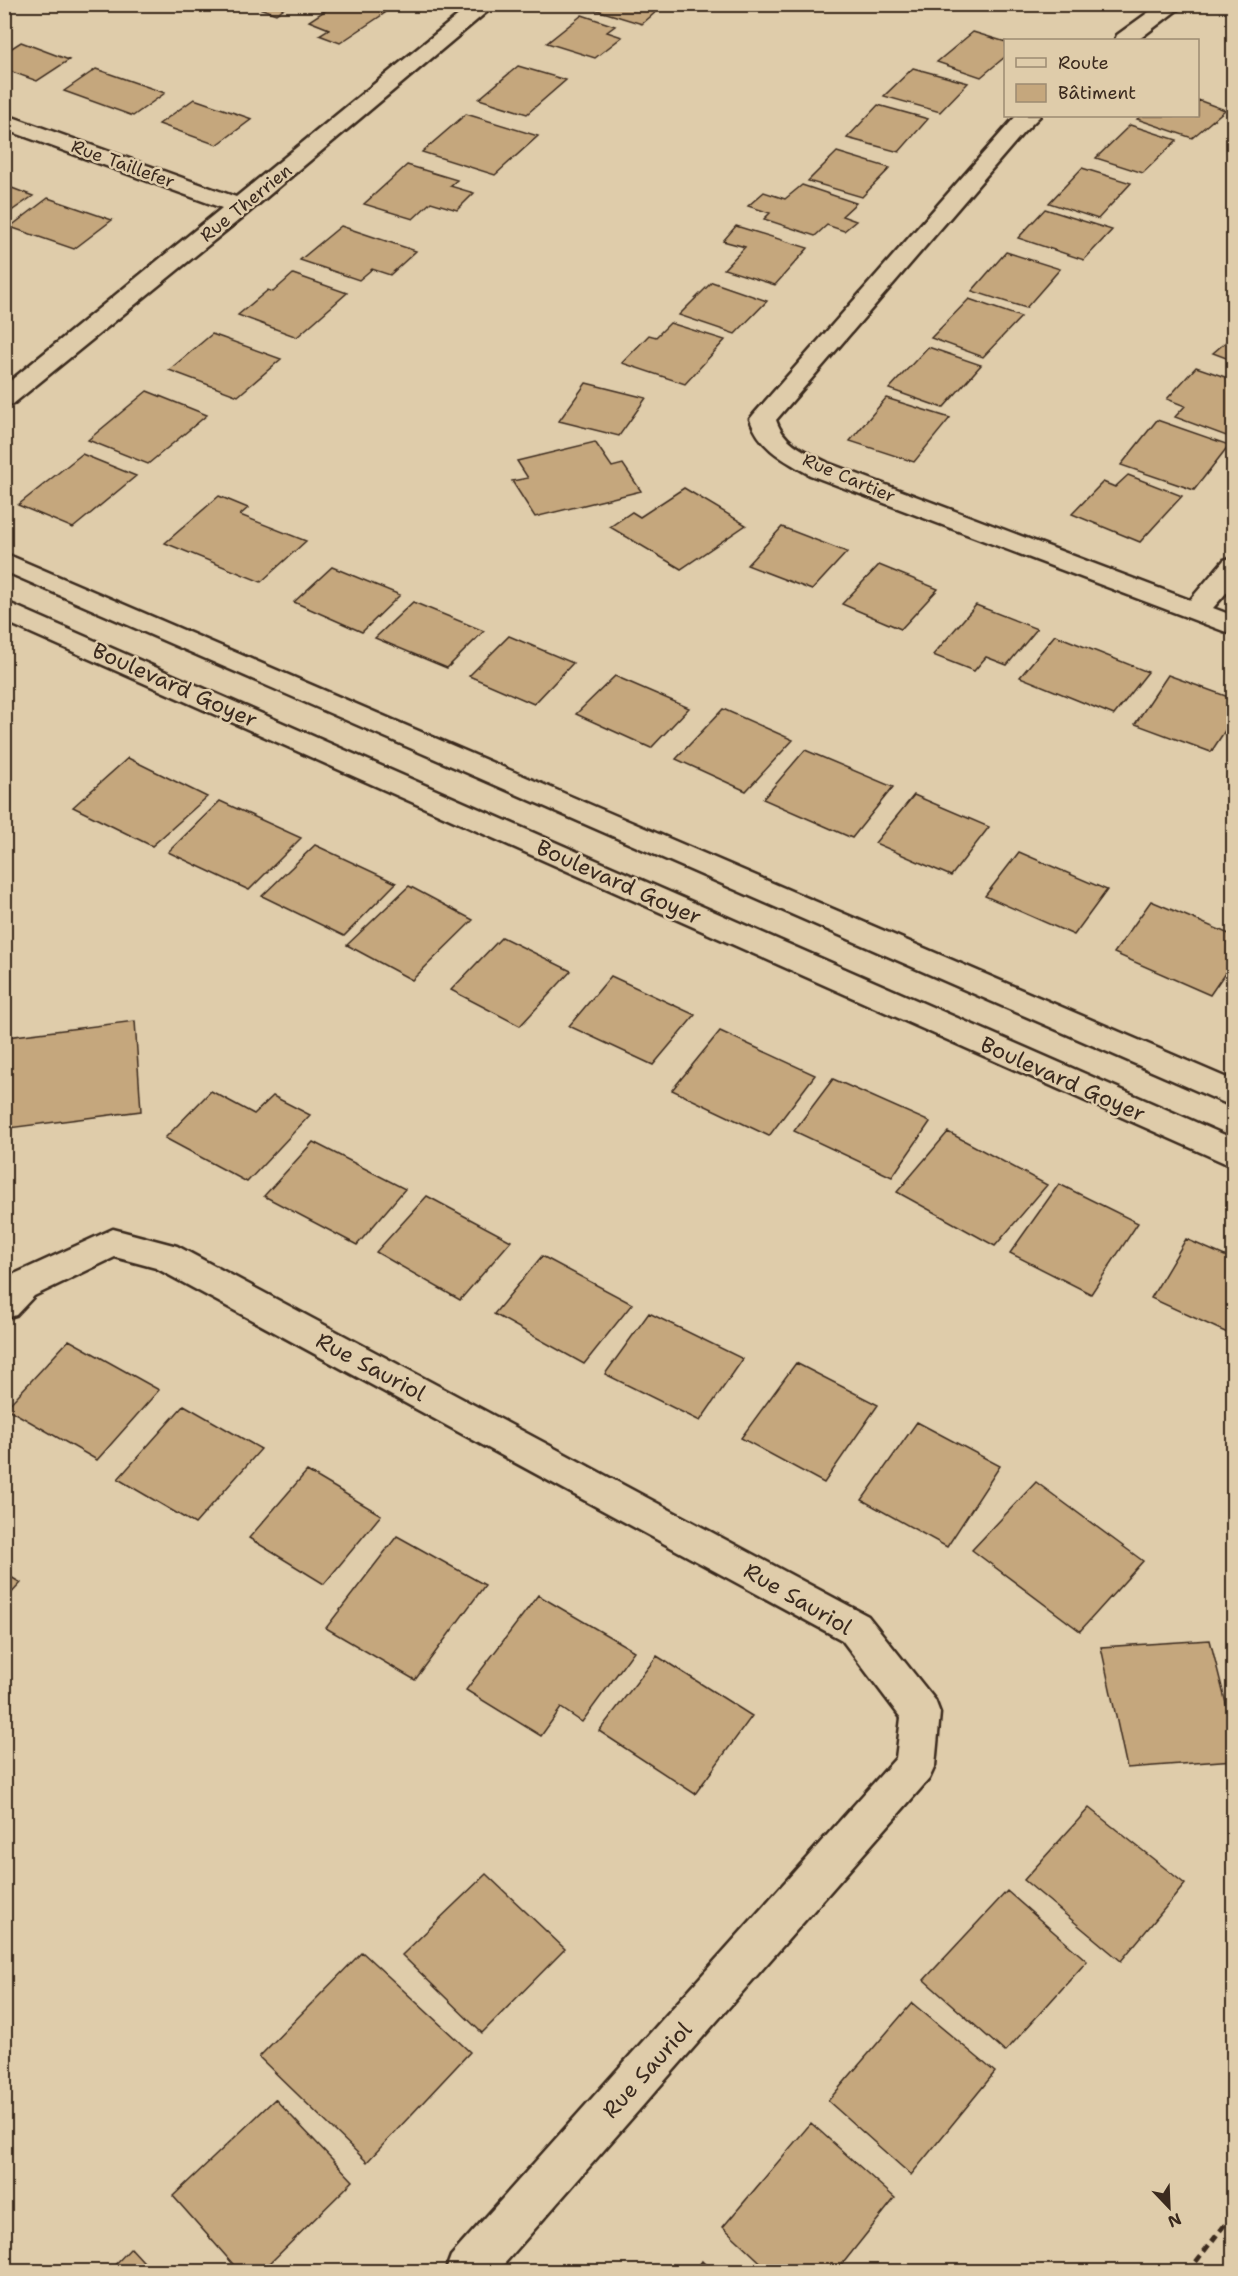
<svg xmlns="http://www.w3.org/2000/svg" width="1238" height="2276" font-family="'Shantell Sans',sans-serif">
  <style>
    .building { fill: #c5a77d; stroke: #3b2a1e; stroke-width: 1.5 }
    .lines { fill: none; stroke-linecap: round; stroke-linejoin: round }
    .street-casing { stroke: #3b2a1e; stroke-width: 5 }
    .secondary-casing { stroke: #3b2a1e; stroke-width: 5 }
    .path { stroke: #3b2a1e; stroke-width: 4.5; stroke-dasharray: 8 5; stroke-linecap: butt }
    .street { fill: #dfccaa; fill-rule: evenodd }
    .secondary { fill: #dfccaa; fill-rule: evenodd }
    .labels { text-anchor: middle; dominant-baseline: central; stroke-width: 5; stroke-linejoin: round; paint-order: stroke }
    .far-street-label { font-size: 18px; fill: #3b2a1e; stroke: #dfccaa }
    .street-label { font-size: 22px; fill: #3b2a1e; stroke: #dfccaa }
  </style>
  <rect width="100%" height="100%" fill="#dfccaa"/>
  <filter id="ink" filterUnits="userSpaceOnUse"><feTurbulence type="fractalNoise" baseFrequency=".0167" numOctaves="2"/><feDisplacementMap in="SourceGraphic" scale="12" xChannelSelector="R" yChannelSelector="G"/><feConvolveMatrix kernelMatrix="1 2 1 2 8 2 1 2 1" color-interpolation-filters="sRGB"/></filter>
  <g filter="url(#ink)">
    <path class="building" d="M248,4H290L276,14Z
      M335,4H360L385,13L340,43L319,35L329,29L309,21Z
      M589,4H665L642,24L587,7Z
      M582,15L615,26L607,32L622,37L595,58L547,43Z
      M973,32L1006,42V56L981,77L937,62Z
      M21,42L69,60L37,81L4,69V53Z
      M518,66L566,80L527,114L479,99Z
      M913,68L968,83L940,112L884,96Z
      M96,69L165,93L133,116L64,91Z
      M194,99L252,119L217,145L159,124Z
      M1198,100L1225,110L1192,138L1137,119L1141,116H1198Z
      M878,105L928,119L899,152L847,138Z
      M466,114L538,136L495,175L422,152Z
      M1130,125L1177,140L1143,173L1096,158Z
      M837,152L890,168L862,197L808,181Z
      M407,165L457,180L450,186L474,193L457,210L431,202L413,219L364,204Z
      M1082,168L1131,183L1098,219L1049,203Z
      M4,185L33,196L4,216Z
      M802,185L856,203L842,216L856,221L844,231L827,225L815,236L764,219L770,213L748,206L764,192L785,199Z
      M48,198L112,220L74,249L10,227Z
      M1045,209L1112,230L1084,260L1018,238Z
      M341,226L416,251L390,275L372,269L359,280L300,260Z
      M736,226L808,248L775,285L724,269L745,247L723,241Z
      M1006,252L1060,269L1026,308L972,291Z
      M293,274L347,293L297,337L238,315L268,290L273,292Z
      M712,282L767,301L735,334L679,315Z
      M969,299L1021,317L983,357L931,338Z
      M670,323L725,340L685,384L622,363L649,335L656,337Z
      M212,334L281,359L238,396L169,370Z
      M1234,335V361L1213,353Z
      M928,347L981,365L943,408L889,389Z
      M1196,367L1234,380V432L1229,437L1175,417L1185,406L1167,399Z
      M586,383L646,398L619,436L559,421Z
      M147,391L207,415L148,464L88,440Z
      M886,398L950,418L914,462L850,441Z
      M1157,420L1229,445L1194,490L1121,465Z
      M595,442L612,467L623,464L641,491L535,517L512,481L528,478L517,461Z
      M82,454L136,476L73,528L18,505Z
      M1128,475L1182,496L1140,542L1072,514L1103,482L1115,487Z
      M684,488L746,525L681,569L610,527L632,512L640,517Z
      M219,496L248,508L240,515L306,541L261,582L165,543Z
      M782,527L847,552L812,590L747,565Z
      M879,565L938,589L901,629L842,604Z
      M332,567L400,595L362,632L294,602Z
      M413,602L484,631L447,668L375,638Z
      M976,605L1037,629L1007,665L986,657L974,671L933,655Z
      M1055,635L1148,672L1114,715L1020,677Z
      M509,636L573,663L534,704L469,676Z
      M1168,675L1234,699V717L1211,752L1135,724Z
      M615,676L689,708L651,748L576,714Z
      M723,709L793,740L746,791L676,759Z
      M805,750L893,787L852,838L763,799Z
      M128,758L207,797L152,846L73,807Z
      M914,795L989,827L951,876L875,843Z
      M220,801L301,838L249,890L168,852Z
      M315,845L396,883L344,936L262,896Z
      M1019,852L1107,890L1074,935L985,896Z
      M409,886L473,920L412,980L347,945Z
      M1151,901L1234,936V960L1210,995L1114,953Z
      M502,937L571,971L520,1026L451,990Z
      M611,976L695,1015L653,1065L569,1026Z
      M135,1021L141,1111L9,1128L7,1037Z
      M720,1031L815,1075L769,1136L672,1090Z
      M833,1079L930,1122L892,1177L794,1131Z
      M211,1091L254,1114L273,1096L310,1115L247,1182L165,1138Z
      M948,1132L1047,1185L995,1246L897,1192Z
      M313,1142L405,1189L357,1245L264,1196Z
      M1059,1184L1138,1223L1091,1294L1010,1253Z
      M427,1196L511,1241L460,1300L376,1252Z
      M1186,1239L1234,1260V1336L1151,1298Z
      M542,1256L632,1304L584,1364L494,1314Z
      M649,1313L743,1359L700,1421L605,1374Z
      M69,1340L159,1390L97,1460L6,1408Z
      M796,1363L878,1405L824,1483L741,1438Z
      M184,1405L261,1449L195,1524L118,1479Z
      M917,1422L1000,1466L947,1547L862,1500Z
      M307,1471L381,1515L324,1584L249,1538Z
      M1036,1482L1143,1561L1080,1631L972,1550Z
      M397,1536L485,1585L415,1680L326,1628Z
      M4,1573L21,1583L4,1601Z
      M538,1595L634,1651L582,1722L561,1708L541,1736L466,1690Z
      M1210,1640L1234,1735V1760L1127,1768L1101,1647Z
      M657,1656L752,1716L695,1794L599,1731Z
      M1089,1808L1185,1884L1121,1961L1024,1880Z
      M486,1874L565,1949L482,2033L402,1955Z
      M1007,1891L1087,1961L1005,2052L924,1980Z
      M362,1952L470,2052L367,2162L259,2057Z
      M912,2003L995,2072L911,2175L828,2101Z
      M275,2099L353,2181L261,2272H240L173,2196Z
      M811,2123L895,2198L836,2272H771L723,2227Z
      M131,2248L153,2272H108Z
      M702,2261L713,2272H694Z"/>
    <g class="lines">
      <g class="street-casing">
        <path id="street" d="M472,4H496L249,212L13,404L4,406V386L222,208L4,129V114L236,197Z
          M1160,4H1185L1138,40H1115L1117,35Z
          M1016,116H1040L1023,133L776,420C784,444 807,452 828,463L1190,600L1224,560L1234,557V584L1213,608L1234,616V635L810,475C784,460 760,449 750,419L754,414Z
          M113,1229L177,1246L868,1616L935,1700L940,1713L935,1766L929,1779L497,2272H445L451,2256L896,1758L901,1718L842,1640L156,1268L115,1257L34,1296L16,1315L4,1319V1282L10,1276Z"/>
      </g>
      <g class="secondary-casing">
        <path id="secondary" d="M4,553L1234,1081V1107L4,571Z
          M4,601L1234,1139V1167L4,621Z"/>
      </g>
      <path class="path" d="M1188,2272L1234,2213"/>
      <use href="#street" class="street"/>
      <use href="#secondary" class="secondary"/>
    </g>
  </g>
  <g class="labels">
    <g class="far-street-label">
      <text transform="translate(123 164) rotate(20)">Rue Taillefer</text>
      <text transform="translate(246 203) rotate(-39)">Rue Therrien</text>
      <text transform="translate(849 478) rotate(23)">Rue Cartier</text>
    </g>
    <g class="street-label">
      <text transform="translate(175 685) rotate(24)">Boulevard Goyer</text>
      <text transform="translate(619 882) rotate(24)">Boulevard Goyer</text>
      <text transform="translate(1063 1079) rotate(24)">Boulevard Goyer</text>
      <text transform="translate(371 1367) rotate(28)">Rue Sauriol</text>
      <text transform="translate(798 1599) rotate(30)">Rue Sauriol</text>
      <text transform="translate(647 2070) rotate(-48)">Rue Sauriol</text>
    </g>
  </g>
  <rect width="1238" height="2276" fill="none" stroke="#dfccaa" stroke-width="24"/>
  <rect x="12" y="12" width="1214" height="2252" fill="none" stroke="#3b2a1e" stroke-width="2" filter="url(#ink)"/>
  <rect x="1004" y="39" width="195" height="78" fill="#dfccaa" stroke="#9d8b72" stroke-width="1.5"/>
  <rect x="1016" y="58" width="30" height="9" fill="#dfccaa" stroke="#9d8b72" stroke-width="1.5"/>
  <text x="1058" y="69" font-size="18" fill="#3b2a1e">Route</text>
  <rect x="1016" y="84" width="30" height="18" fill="#c5a77d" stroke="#9d8b72" stroke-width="1.5"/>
  <text x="1058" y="99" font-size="18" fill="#3b2a1e">Bâtiment</text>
  <g transform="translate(1169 2207) rotate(157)" stroke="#dfccaa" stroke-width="4.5" paint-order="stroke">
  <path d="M0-4.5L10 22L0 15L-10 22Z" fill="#3b2a1e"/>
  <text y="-9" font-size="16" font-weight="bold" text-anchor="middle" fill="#3b2a1e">N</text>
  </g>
</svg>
